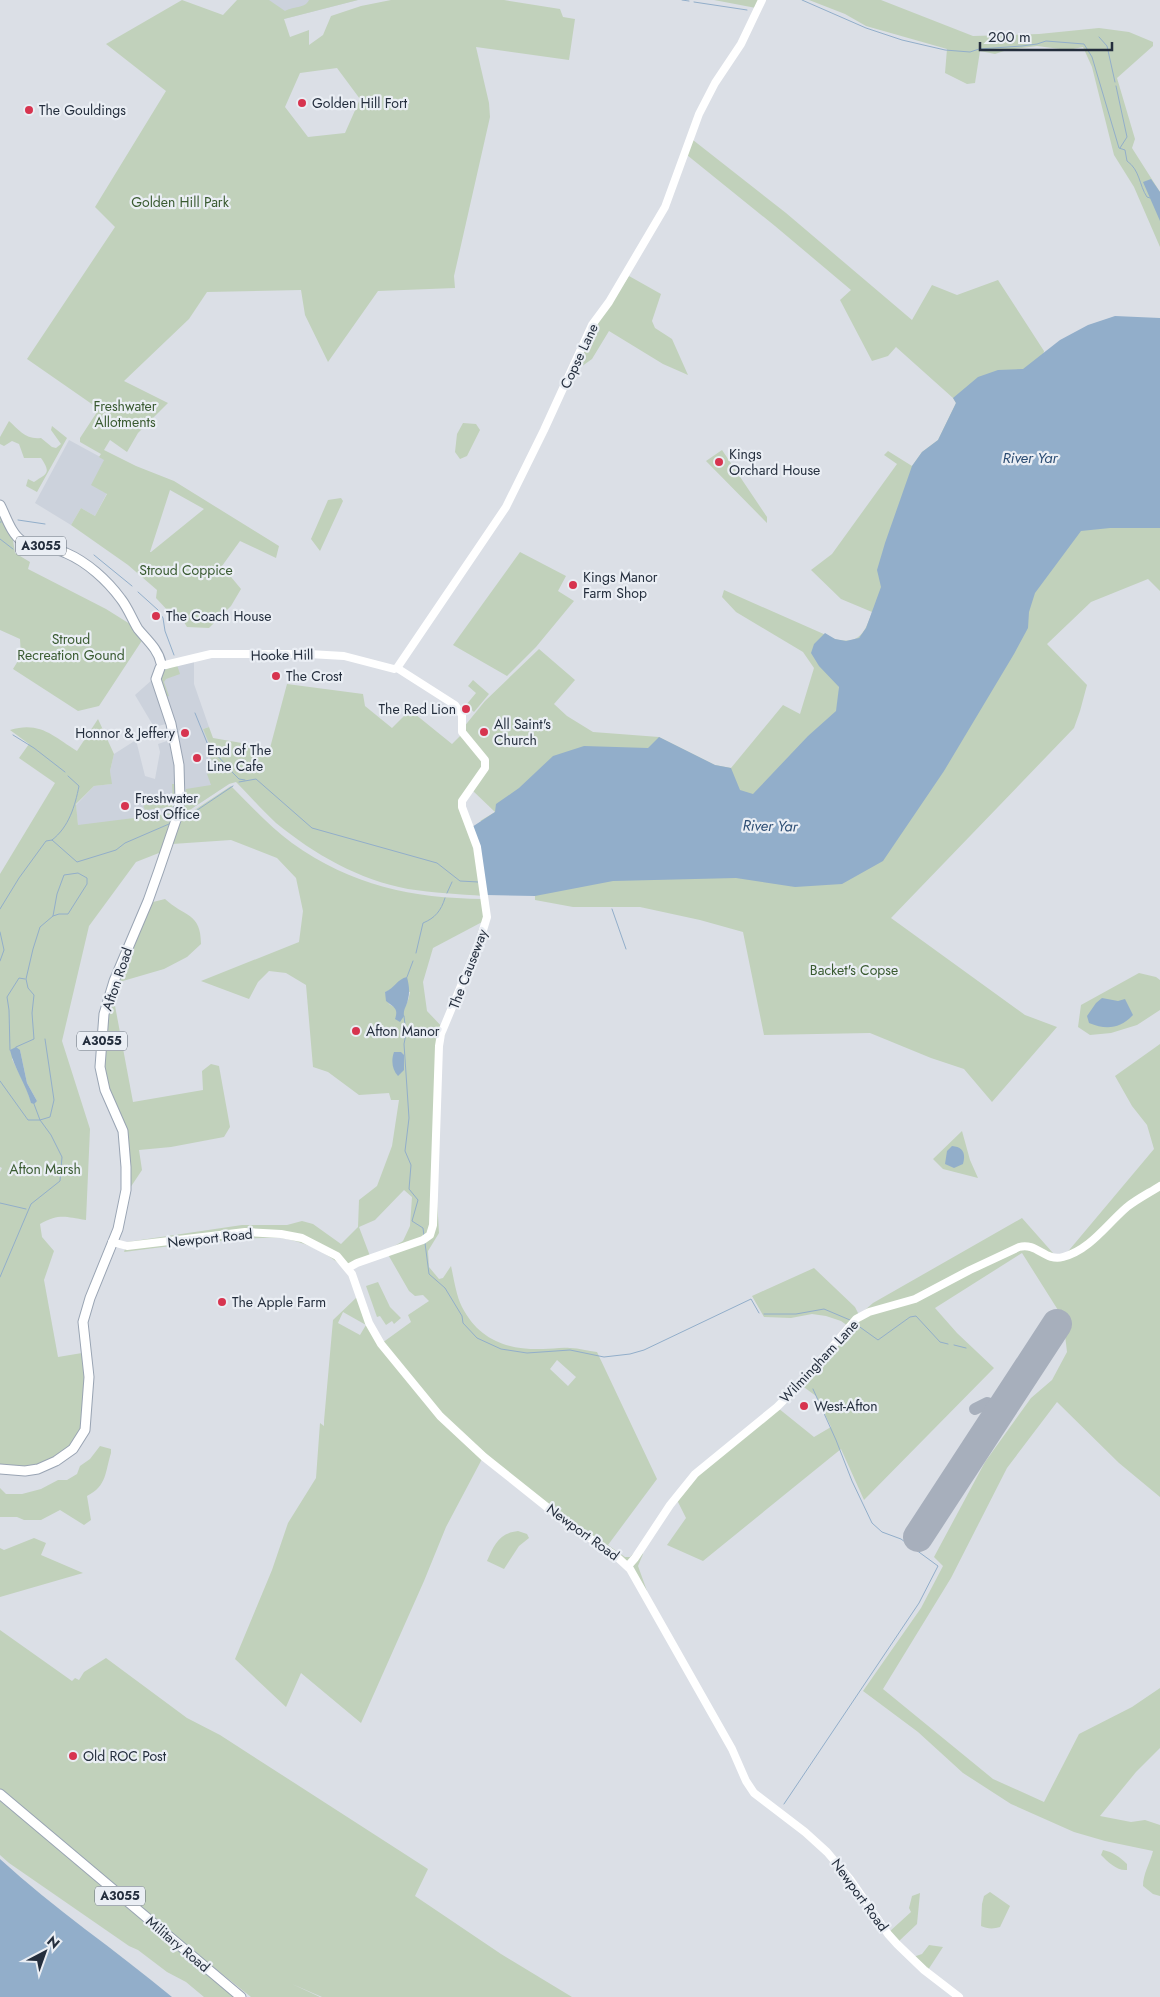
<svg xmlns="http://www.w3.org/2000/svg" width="1160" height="1997" font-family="Jost,sans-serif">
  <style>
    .built { fill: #ccd2dc }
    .green { fill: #c1d1bb; fill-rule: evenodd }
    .water { fill: #92aeca }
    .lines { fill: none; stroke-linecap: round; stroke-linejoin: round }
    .stream { stroke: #92aeca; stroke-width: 1 }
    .taxiway { stroke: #a7afbc; stroke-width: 12 }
    .runway { stroke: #a7afbc; stroke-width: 30 }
    .primary-casing { stroke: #99a4b3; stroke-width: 11 }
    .secondary { stroke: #fff; stroke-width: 8 }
    .primary { stroke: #fff; stroke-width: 9 }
    .poi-dot { fill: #d7344f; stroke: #eaeef4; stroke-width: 2 }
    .labels { text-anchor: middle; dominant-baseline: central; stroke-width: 4.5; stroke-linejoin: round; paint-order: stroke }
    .shield { fill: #eaeef4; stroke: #5f6874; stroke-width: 1 }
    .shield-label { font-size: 12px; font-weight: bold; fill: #242e3d }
    .poi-label { font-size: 14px; fill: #242e3d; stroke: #eaeef4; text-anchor: start }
    .park-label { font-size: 14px; fill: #395a30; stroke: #eaeef4 }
    .street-label { font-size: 14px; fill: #242e3d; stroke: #eaeef4 }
    .water-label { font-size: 15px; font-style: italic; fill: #2c4d73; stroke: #eaeef4 }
  </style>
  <rect width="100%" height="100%" fill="#dbdfe6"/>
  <path class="built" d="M261,0H358L284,19Z
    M69,440L104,459L102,491L107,493L95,516L81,508L71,525L35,503Z
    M194,659V684L209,727L203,729L229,784L182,815L174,813L78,826L76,805L94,786L111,784L110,771L114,754L136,740L145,776L155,779L160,752L158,744L170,740V738L166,724L154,727L135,695L162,671Z"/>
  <path class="green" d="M182,0L223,15L237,0H269L285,11C293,6 305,9 309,0H358L284,19L290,37L309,30V45L323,35L331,16L361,6L391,0H504L560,9L563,17L575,19L569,60L476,47L489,103L490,117L454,276L455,288L378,291L328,362L305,315L301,290L207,292L189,319L124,381L168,403L138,433L127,452L110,440L104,450L136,466L174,481L279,546L276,558L240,541L222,566L241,589L231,606L209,628L187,627L181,617L170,613L156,598L157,590L128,565L71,525L81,508L95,516L107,494L91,485L104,460L99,457L101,454L80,442V438L99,409L27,359L115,227L95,207L166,91L106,44ZM337,68L360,99L345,133L308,137L285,107L300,73ZM170,490L204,509L151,552H150Z
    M714,0H759L756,8Z
    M809,0H881L973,36L1039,34L1099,28L1129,32L1153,42V46L1117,78L1135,139L1132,148L1160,192V247L1134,187L1114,155L1092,67L1083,47L1068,50L1037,46L1007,50L995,54L980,51L975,83L967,84L945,73L947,49L866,26L845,14Z
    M693,140L786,213L912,320L932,285L957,295L998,280L1044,351L1042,361L903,586L838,663L843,808L480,821L495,812L472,790L487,769L463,728L485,701L539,649L575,680L554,704L567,716L593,732L659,737L715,765L731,768L783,705L800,714L814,668L803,652L736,612L722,597L724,590L835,639C859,645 865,633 872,612L841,599L811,570L832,554L897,464L884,455L888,451L912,466L922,452L938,440L956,403L953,398L896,347L888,356L872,361L840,300L851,290L775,226L687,155Z
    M629,276L661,294L652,321L655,328L672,339L688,375L663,364L609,331L592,359L574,372L596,325Z
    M9,421C19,430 26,440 41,438L52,447L56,448L61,444L51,430L52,426L67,438L37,492L26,486L28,479L34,482C46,474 52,474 41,458H24L19,444L12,441L4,446L0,444V437Z
    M463,423L476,424L480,430L467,456L460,459L455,452L457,434Z
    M722,450L767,517V523L706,461Z
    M1160,461V591L1148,579L1091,602L1047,644L1087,685L1080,711L1074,728L891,918L1025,1015L1057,1027L992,1102L964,1069L931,1058L870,1033L764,1035L743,932L700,920L640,907H573L535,900V896L546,886L695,853L1004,571Z
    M341,498L343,501L320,551L311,539L328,500Z
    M0,510L12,534L15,553L30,562L28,569L106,609L130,624L143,639L99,706L78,711L13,669L21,656L20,639L0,630Z
    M520,552L566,576L558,591L574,601L536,647L507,676L453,645Z
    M177,665L180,674L166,679L164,682L169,696L163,698L156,675L162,671Z
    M473,680L489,694L474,712L466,705L476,693L468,686Z
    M287,684L363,694L365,706L392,728L410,710L452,744L461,735L484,764L461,800L473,837L484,896C459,894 433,893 408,889C359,880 314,854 276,823C262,810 249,795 236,782L229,784L182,815L186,789L211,785L207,774L216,770L210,757L214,755L203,729L209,727L213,738L270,748Z
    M98,719L114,754L110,771L112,784L94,786L76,804L78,825L174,813L164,851L136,862L89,926L62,1041L90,1129L86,1220C65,1217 60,1213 40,1224L42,1237L54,1251L44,1280L58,1357L82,1353L86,1378L81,1429L78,1437L64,1453L38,1465L26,1468L0,1466V1172L2,1168L0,1167V874L55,783L19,758L29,744L10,730C40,721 53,736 77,751ZM20,1050L27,1083L37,1101L31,1102L26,1087L12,1059Z
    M172,784H177C177,792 179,802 172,807L145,810L143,805L173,801Z
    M231,786C251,806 270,827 292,843C352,886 412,898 483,899L484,921L433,948L423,982L427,1011L446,1031L442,1044L437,1199L439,1233L428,1251L429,1267L439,1279L443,1278L451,1266C454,1279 456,1295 462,1307C479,1340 507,1350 543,1349C552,1349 561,1347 570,1348C579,1348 588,1351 597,1352L657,1479L608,1545L625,1557H630L639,1548H643V1554L638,1566L647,1591L645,1594L630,1567L506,1471L447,1420L382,1343L411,1322L408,1315L429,1301L423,1295L415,1296L409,1291L386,1251L403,1241L410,1226L412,1197L404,1190L375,1220L359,1227L370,1256L343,1267C326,1252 303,1241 281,1238C265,1237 247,1239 231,1240C195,1243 160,1247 124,1252L127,1242L242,1225H287L302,1221L313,1224L341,1244L358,1227L359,1200L377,1186L392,1146L399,1100H391L389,1093L359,1095L328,1072L313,1067L306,985L286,973L269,971L258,982L249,999L201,981L299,942L303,911L296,878L277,858L231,840L172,844L181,819ZM393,989L410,992C408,1002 406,1009 397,1013L396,1008L389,1004L385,992ZM557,1360L576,1377L568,1386L550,1369Z
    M165,899C184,917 201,912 201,944L187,957L164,969L116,983L131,945L153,902Z
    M1139,973L1156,977L1160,980V1010L1137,1025L1111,1033L1090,1035L1078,1027L1081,1005Z
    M113,995L133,1102L203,1090L202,1071L211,1064L219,1066L230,1127L224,1137L171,1147L139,1150L142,1170L128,1191V1168L102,1066L106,1015Z
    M1160,1044V1497L1119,1463L1057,1402L1007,1468L951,1578L883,1689L993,1779L1044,1802L1079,1734L1132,1707L1160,1688V1748L1136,1772L1100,1816L1131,1822L1145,1820L1160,1825V1896L1153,1894L1143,1886C1143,1874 1150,1863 1153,1851L1105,1841L1074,1832L1011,1804L963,1773L918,1732L863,1691L921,1608L943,1566L934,1557L985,1462L1031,1398L1052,1380L1067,1352L1063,1318L1022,1253L935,1308L957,1333L994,1368L864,1500L841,1449L703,1561L667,1545L686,1518L676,1498L696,1475L778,1408L814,1437L831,1427L816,1396L801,1385L848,1326L841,1321L826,1316L812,1314L791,1318L764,1317L752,1296L814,1268L855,1307L859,1315L873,1303L1022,1218L1060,1261L1154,1149L1147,1125L1132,1106L1115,1076Z
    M962,1131L970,1160L978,1178L943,1169L933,1159Z
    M378,1282L390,1307L401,1318L394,1324L392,1321L386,1325L380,1316L377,1317L366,1286Z
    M357,1297L380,1346L482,1459L446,1527L424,1581L361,1723L301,1673L286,1707L235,1659L272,1570L288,1523L316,1478L320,1423L324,1426V1421L333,1320ZM343,1312L366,1325L360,1335L338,1323Z
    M100,1446L111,1449V1453C105,1472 107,1486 87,1496L91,1520L84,1525L60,1510L41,1520H24L17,1517H0V1488L6,1494H22L41,1489L58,1480H67L77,1474L80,1466L90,1459Z
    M518,1531L527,1534L529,1538L519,1546L504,1569L487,1561C494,1545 499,1533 518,1531Z
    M34,1538L46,1543L41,1555L83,1573L0,1597V1548L4,1550Z
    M0,1630L72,1681L75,1678L79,1680L84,1672L106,1658L187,1718L220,1735L428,1869L415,1896L501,1954L572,1997H322L292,1984L320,1997H251L192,1950L186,1949L0,1793Z
    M0,1796L239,1997H204L186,1982L167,1972L138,1950L129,1946L9,1863L0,1855Z
    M1103,1850C1113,1852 1120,1857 1127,1864V1870C1117,1871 1108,1862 1101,1855Z
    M990,1892L1010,1906L1000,1927C994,1929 987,1929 981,1926L982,1904L984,1896Z
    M920,1893L917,1924L898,1942L889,1932L911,1912L909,1908L912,1896Z
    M929,1945L943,1947L928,1970L913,1957L922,1954Z"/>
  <path class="water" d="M1151,179L1160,192V221L1143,182Z
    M1115,316L1160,318V528H1110L1081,531L1035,593L1029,612L1028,628L1014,654L944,771L883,861L842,884L795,887L736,878L613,881L535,896L487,895L472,827L495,812L496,804L519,788L553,756L584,746L648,748L659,737L715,765L731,768L740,790L753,794L808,736L836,711L839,687L819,666L811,653L814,644L825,633L835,639L846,641L859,638L866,628L881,587L877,570L885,543L912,466L922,452L938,440L956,403L953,398L978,377L998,370L1023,369L1060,340L1088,325Z
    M407,977C409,985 410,992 408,999C407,1006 403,1009 404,1016L400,1022L395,1019C399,1008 393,1007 386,1001L385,992C395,988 397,979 407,977Z
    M1102,998L1118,1001L1125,999L1133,1015C1120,1029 1106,1030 1089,1023L1087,1016L1096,1003Z
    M16,1047L20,1050L27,1083L37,1101L34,1104L31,1103C26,1084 14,1068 10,1050Z
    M394,1052H401L404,1055V1070L398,1076C392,1070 391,1060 394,1052Z
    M952,1146C963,1147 966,1153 963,1164L954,1168L945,1164L947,1151Z
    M0,1859C54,1909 116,1950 172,1997H0Z"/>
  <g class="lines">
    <path class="stream" d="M682,0L689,1
      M802,0L866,28L902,40L945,50L970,52L979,49L1022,46L1037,44L1046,41L1084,44L1092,57L1119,148L1125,150L1127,161C1140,170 1139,185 1147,197L1150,198
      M694,2L747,10
      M1099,37L1107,46L1115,82
      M1116,86L1127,137L1120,148
      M18,520L45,524
      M0,522H1
      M0,539L13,549
      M94,555L132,586
      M138,592L158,610L163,618L165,631L174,655
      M195,713L208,745L233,773L239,779L245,780
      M13,735L34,748L65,772
      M239,782L256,779L312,828L437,863L460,881L478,882
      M184,819L233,786
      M52,840C69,827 75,806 79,786L68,776
      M447,893L452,882
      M0,909L19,878L46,841L52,840L77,862L116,850L125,843L169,824
      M612,909L626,949
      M0,932L4,950L0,961
      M416,953L423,923C435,918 441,911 445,898
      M407,977L413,961
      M404,1016L406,1034L404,1044L409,1118L405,1151L411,1165L409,1189L418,1200L412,1221L423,1228L424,1236
      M16,1047L34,1039L32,1013L34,995L28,988L26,979L33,949L40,927L53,916L57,894L64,875L78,873L87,878V884L68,914H59L53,916
      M10,1050L9,1010L7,997L19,978L25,979
      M0,1081L28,1120H40L50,1117L54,1100L45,1039
      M0,1203L26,1209
      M425,1243L429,1274L445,1288L462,1316L463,1323L477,1338L501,1349L527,1353L570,1350L604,1357L630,1354L644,1350L751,1299L759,1313
      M0,1277L31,1204L60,1181L62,1157L51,1135L40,1120L34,1104
      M764,1314H796L824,1309L850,1320
      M857,1325L878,1340L910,1317L916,1316L940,1342L948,1344
      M954,1345L966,1348
      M784,1804L919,1603L938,1566L901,1539L882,1532L872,1523L852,1481L836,1440L813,1389"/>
    <path class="taxiway" d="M975,1409L987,1403L1002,1408"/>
    <path class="runway" d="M918,1537L1057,1324"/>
    <g class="primary-casing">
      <path id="primary" d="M0,505C6,516 11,534 22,541C33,549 52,546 66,553C87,562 107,580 121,599C128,608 132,619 138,629C147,640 158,649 161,663
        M0,1469L25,1471L38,1469L56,1461L73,1449L85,1430L89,1377L83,1322L90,1298L118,1229L126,1190V1167L123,1131L105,1090L100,1067L104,1014L114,981L148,901L159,870L177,817L180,801L179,765L171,724L156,679L160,668
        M0,1794L241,1997"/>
    </g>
    <path class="secondary" d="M165,665L211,654H309L344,656L394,669L397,668
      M397,668L506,507L544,430L592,325L609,302L665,207L699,114L715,83L741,44L762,0
      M112,1242L127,1246L245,1232L281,1234L302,1238L337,1256L352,1274L369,1323L381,1344L440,1416L484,1457L563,1520L616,1556L630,1569L732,1749L746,1781L754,1793L805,1832L827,1852L850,1879L888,1934L897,1944L924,1970L959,1997
      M348,1268L357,1263L423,1240L430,1235L433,1225L439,1046L441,1034L480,940L487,917L477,847L462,807V801L485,768V760L462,732V715L455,705L397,668
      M628,1566L635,1558L670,1505L695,1474L777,1407L803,1381L856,1319L869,1312L915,1299L970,1270L1019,1247C1037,1242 1045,1262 1063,1257C1090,1250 1107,1224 1127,1207C1137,1199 1149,1193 1160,1186"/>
    <use href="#primary" class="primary"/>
  </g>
  <g class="poi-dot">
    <circle cx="302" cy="103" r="5"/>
    <circle cx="29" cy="110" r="5"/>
    <circle cx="719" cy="462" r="5"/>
    <circle cx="573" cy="585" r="5"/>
    <circle cx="156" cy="616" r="5"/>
    <circle cx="276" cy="676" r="5"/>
    <circle cx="466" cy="709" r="5"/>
    <circle cx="484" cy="732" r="5"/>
    <circle cx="185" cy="733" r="5"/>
    <circle cx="197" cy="758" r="5"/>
    <circle cx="125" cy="806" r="5"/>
    <circle cx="356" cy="1031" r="5"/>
    <circle cx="222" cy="1302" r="5"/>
    <circle cx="804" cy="1406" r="5"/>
    <circle cx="73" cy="1756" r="5"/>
  </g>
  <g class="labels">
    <g class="shield">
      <rect x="16" y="536.5" width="50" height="19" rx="4"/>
      <rect x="77" y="1031.5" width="50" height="19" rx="4"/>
      <rect x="95" y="1886.5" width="50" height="19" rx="4"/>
    </g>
    <g class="shield-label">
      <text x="41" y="546">A3055</text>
      <text x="102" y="1041">A3055</text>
      <text x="120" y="1896">A3055</text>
    </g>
    <g class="poi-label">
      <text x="312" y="103">Golden Hill Fort</text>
      <text x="39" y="110">The Gouldings</text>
      <text x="729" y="454">Kings<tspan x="729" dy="16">Orchard House</tspan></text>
      <text x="583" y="577">Kings Manor<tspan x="583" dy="16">Farm Shop</tspan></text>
      <text x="166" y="616">The Coach House</text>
      <text x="286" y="676">The Crost</text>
      <text x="456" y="709" text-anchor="end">The Red Lion</text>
      <text x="494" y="724">All Saint's<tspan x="494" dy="16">Church</tspan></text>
      <text x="175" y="733" text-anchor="end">Honnor &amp; Jeffery</text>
      <text x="207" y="750">End of The<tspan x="207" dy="16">Line Cafe</tspan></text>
      <text x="135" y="798">Freshwater<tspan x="135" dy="16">Post Office</tspan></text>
      <text x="366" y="1031">Afton Manor</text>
      <text x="232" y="1302">The Apple Farm</text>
      <text x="814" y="1406">West-Afton</text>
      <text x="83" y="1756">Old ROC Post</text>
    </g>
    <g class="park-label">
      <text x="180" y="202">Golden Hill Park</text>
      <text x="125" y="406">Freshwater<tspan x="125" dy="16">Allotments</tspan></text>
      <text x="186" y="570">Stroud Coppice</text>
      <text x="71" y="639">Stroud<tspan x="71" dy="16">Recreation Gound</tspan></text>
      <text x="854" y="970">Backet's Copse</text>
      <text x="45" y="1169">Afton Marsh</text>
    </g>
    <g class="street-label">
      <text transform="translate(579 356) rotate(-65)">Copse Lane</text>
      <text transform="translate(282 655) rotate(-1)">Hooke Hill</text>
      <text transform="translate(468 969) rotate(-69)">The Causeway</text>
      <text transform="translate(117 979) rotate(-71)">Afton Road</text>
      <text transform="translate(210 1238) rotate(-6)">Newport Road</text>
      <text transform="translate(819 1361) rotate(-47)">Wilmingham Lane</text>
      <text transform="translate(583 1532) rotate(36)">Newport Road</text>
      <text transform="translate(860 1895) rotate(54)">Newport Road</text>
      <text transform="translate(178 1944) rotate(40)">Military Road</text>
    </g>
    <g class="water-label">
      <text x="1030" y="458">River Yar</text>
      <text transform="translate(770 826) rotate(1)">River Yar</text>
    </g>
  </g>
  <g transform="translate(45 1952) rotate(41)" stroke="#eaeef4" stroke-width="4" paint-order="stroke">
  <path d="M0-4L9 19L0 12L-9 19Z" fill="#242e3d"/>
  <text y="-8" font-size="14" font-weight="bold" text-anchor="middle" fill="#242e3d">N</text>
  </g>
  <path d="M980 42v8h132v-8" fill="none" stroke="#242e3d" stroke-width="2.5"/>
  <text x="988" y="42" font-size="15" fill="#242e3d" stroke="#eaeef4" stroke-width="4" paint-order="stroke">200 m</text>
</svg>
